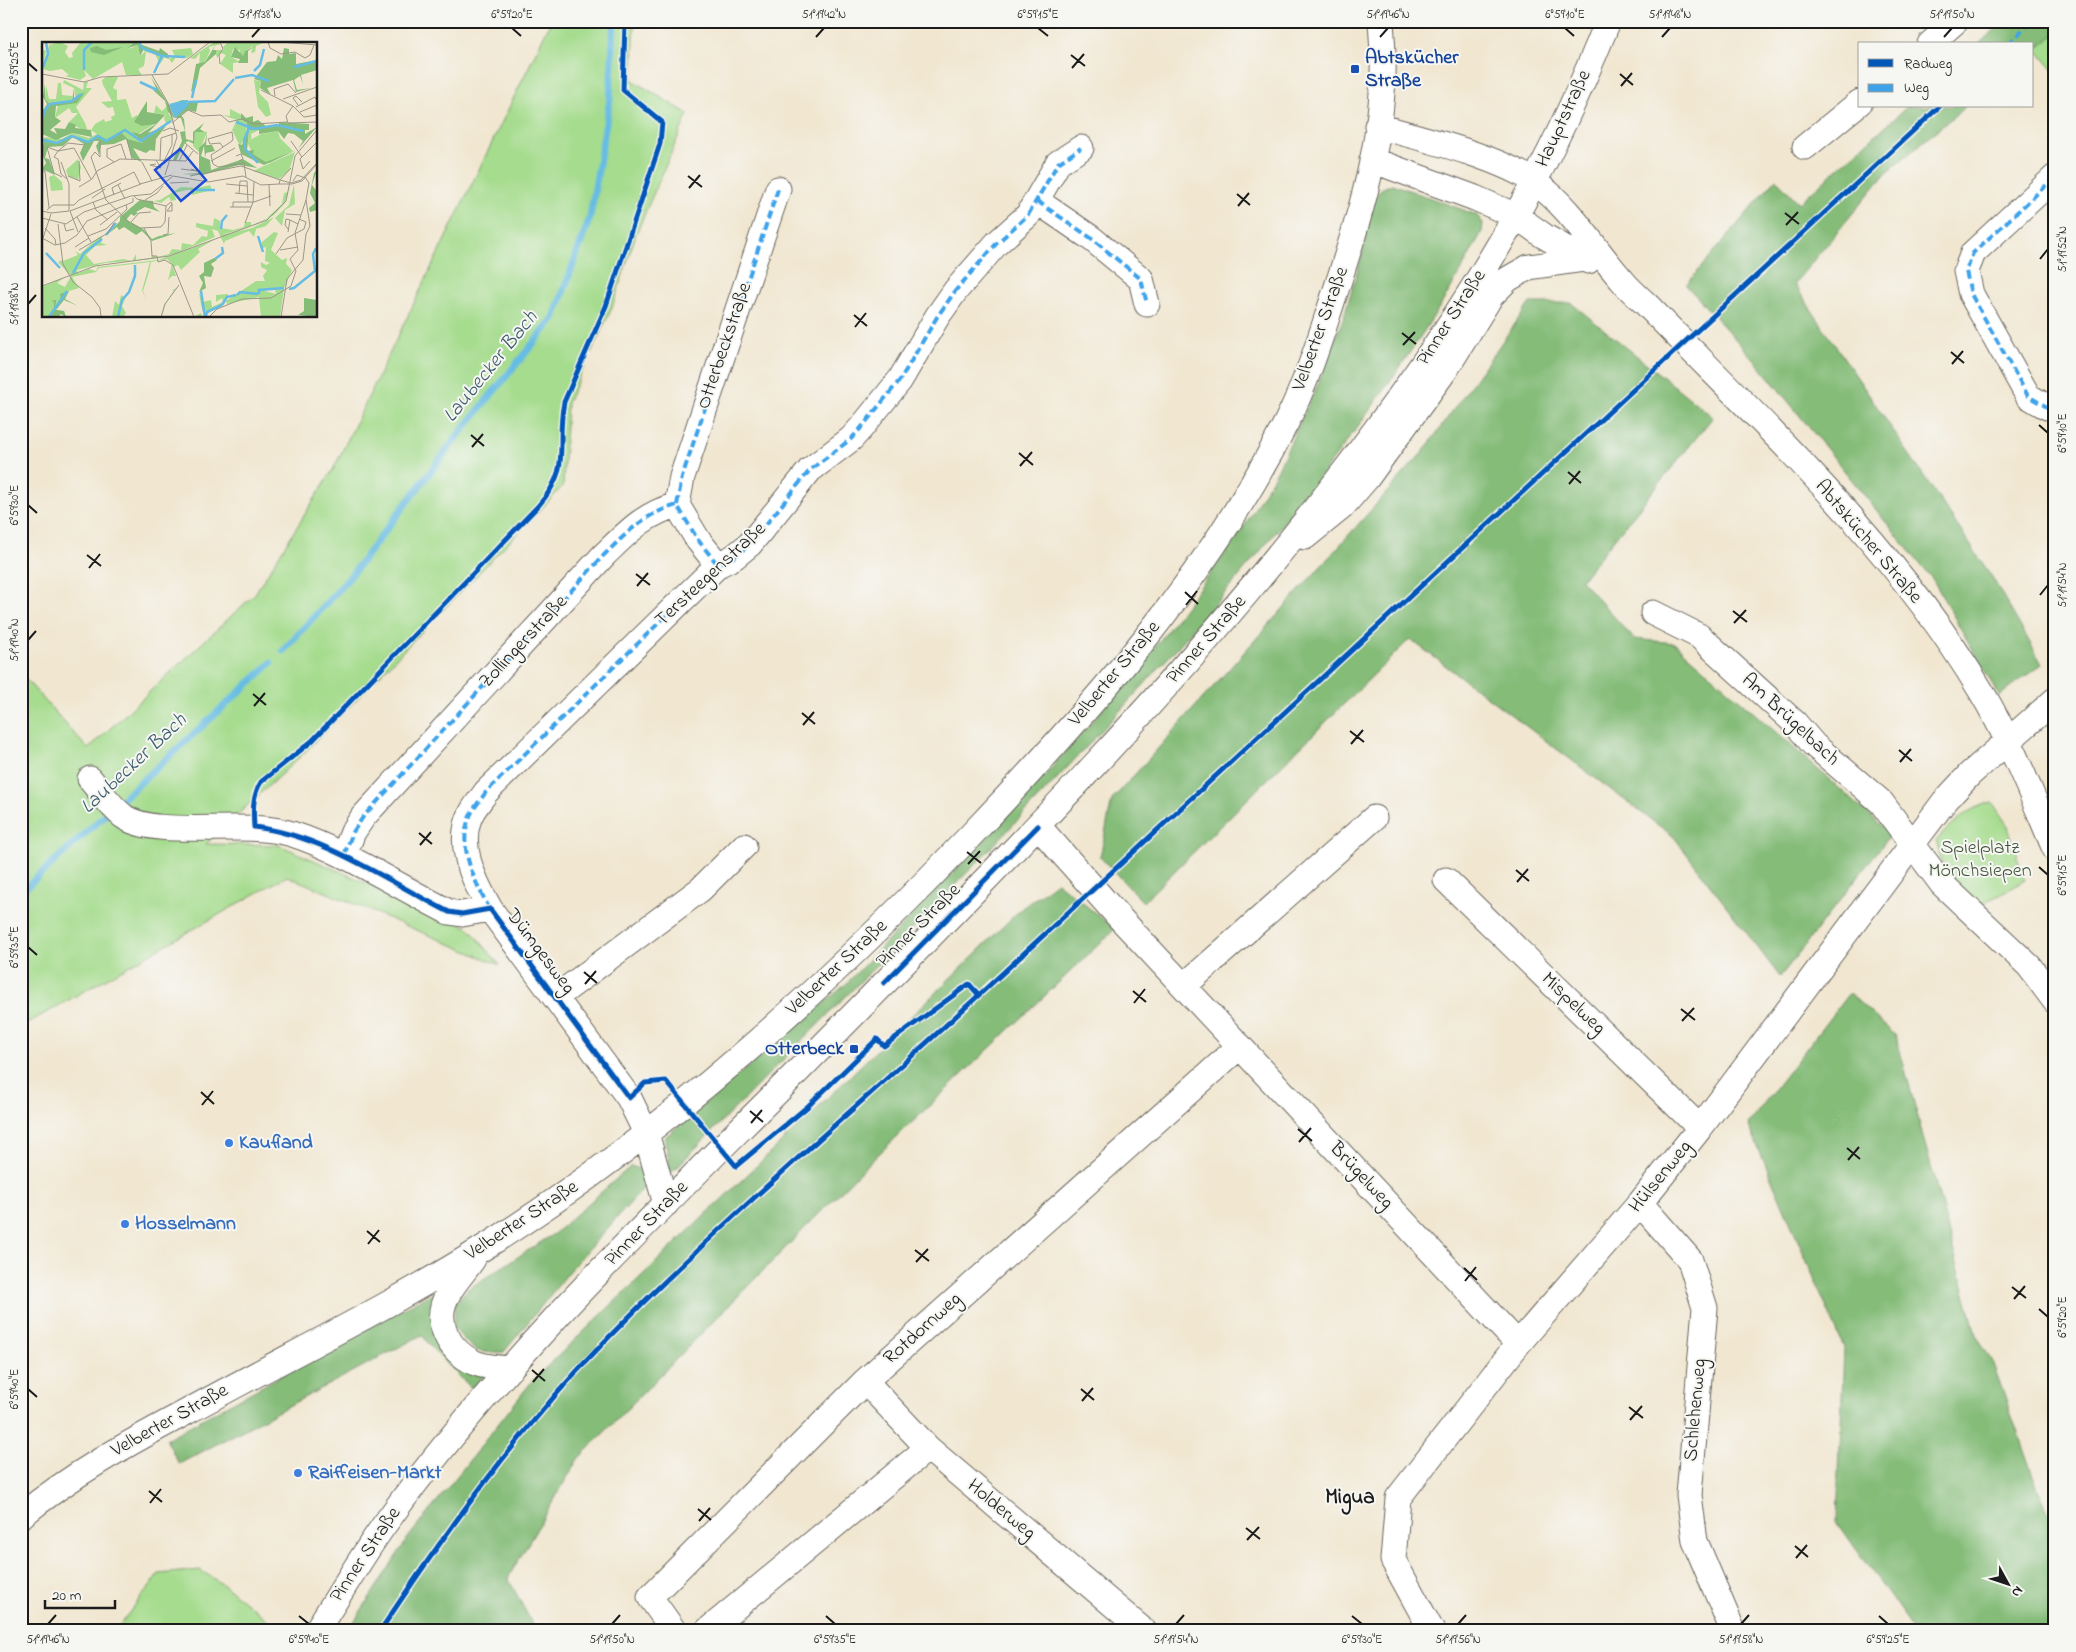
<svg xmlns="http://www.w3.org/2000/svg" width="2076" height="1652" font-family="'Indie Flower',sans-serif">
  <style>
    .green { fill: #a5dc8d; stroke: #607c54 }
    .forest { fill: #84bc78; stroke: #506c4a }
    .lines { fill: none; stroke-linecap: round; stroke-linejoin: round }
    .stream { stroke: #66bce3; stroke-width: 7 }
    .minor-casing { stroke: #67635b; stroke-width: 27 }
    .minor { stroke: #fff; stroke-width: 25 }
    .quiet { stroke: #3da2ea; stroke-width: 4; stroke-dasharray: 8 4; stroke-linecap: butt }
    .cycleway-casing { stroke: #f6f6f2; stroke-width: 8 }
    .cycleway { stroke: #0057b8; stroke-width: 5 }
    .ticks { fill: none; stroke: #1c1c1c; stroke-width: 2 }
    .transit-dot { fill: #1a4fb4; stroke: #f6f6f2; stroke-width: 2 }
    .shop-dot { fill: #3f7fe0; stroke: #f6f6f2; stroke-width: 2 }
    .labels { text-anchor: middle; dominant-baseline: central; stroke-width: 4; stroke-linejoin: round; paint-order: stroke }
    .transit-label { font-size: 20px; font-weight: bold; fill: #164399; stroke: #f6f6f2; text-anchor: start }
    .street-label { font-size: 20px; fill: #1c1c1c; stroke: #f6f6f2 }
    .park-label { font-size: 20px; fill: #45563e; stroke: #f6f6f2 }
    .shop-label { font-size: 20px; font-weight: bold; fill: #366cbe; stroke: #f6f6f2; text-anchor: start }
    .water-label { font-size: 21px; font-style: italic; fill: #3a5c6c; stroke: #f6f6f2 }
    .neighbourhood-label { font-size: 21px; font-weight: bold; fill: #1c1c1c; stroke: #f6f6f2 }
    .inset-river { fill: none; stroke: #66bce3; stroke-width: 2.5 }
    .inset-road { fill: none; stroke: #9c9689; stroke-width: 1 }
    .view { fill: #1d4ed8; fill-opacity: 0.15; stroke: #1d4ed8; stroke-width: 2.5 }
    .inset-edge { fill: none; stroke: #1c1c1c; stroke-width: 2.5 }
    .neatline { fill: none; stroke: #1c1c1c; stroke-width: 2 }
    .ticks-label { font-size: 12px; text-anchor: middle; fill: #1c1c1c }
  </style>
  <rect width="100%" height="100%" fill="#f6f6f2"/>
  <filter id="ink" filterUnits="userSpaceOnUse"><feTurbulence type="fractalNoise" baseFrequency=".02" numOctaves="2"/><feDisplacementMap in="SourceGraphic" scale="10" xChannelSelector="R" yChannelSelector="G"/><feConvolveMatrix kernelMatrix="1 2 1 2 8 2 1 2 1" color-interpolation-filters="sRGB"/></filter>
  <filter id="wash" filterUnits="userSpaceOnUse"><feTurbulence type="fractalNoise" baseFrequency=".0096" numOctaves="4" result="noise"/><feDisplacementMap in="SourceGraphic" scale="20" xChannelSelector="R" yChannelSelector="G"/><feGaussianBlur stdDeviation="1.12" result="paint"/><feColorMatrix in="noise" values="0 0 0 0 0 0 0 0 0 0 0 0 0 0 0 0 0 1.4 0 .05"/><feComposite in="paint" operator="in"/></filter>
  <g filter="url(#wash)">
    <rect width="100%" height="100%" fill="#f1e7d1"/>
    <path class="green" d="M551,21H635L632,80L688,114L636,234L612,308L567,403L563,486L304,753L206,844L279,845L468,927L500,965L287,876L21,1027V674L88,749L254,595L334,468Z
      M2055,23V72L2032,44Z
      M1992,802L2008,826L2024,880L1976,908L1946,879L1936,841C1954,822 1967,808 1992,802Z
      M200,1570L225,1586L282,1631H115L159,1574Z"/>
    <path class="forest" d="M2004,21H2055V34L2032,53V44H1979Z
      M1908,106H1966L1886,173L1794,284L1992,577L2042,664L1999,696L1933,580L1757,363L1686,285L1776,179L1799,203Z
      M1392,184L1477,215L1483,223L1482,232C1469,256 1456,280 1442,303C1346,456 1228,594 1106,726C964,880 815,1027 667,1177L669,1158L664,1138L845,985L1025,798L1140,667L1237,538L1277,471L1318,384L1344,316L1363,252L1372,202L1381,189Z
      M1530,303H1571L1713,417L1581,580L1634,639L1675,643L1891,834L1780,977L1674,837L1410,639L1143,902L1100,857L1112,800L1423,452Z
      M1057,882L1115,929L862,1170L578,1459L508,1578L536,1631H348L408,1538L533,1380L838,1088L1022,908Z
      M1849,993L1896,1036L1976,1334L1993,1364L2038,1489L2055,1526V1631H1914L1837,1522L1844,1348L1748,1124Z
      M631,1166L645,1171L648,1180L642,1190L578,1261L504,1352C473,1354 473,1350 453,1327L456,1302L468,1289L555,1233Z
      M441,1288L432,1313L487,1374L471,1388L431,1347L422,1335L179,1464L166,1439Z"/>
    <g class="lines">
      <path class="stream" d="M283,651L349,578L460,433L554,318L590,217L610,99L614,21
        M21,892L271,663"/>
    </g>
  </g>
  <g filter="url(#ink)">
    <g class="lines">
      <g class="minor-casing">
        <path id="minor" d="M1930,44L1956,21
          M1377,126C1421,138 1500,157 1536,183C1572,209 1592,246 1621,279C1628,288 1637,296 1646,304C1765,426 1893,544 1981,691C2011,741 2032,796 2055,849
          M1805,147L1860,102
          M1372,160L1475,198L1516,216L1544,236L1588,261
          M2055,177L1973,253L1966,271L1971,294L2028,396L2047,407L2055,403
          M1037,201L1091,238L1141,279L1147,304
          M677,505L682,477L778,189
          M1305,537L1342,507L1367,478L1446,369L1491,296L1508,279L1529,267L1585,259
          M1653,613L1699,636L1795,723L1814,745L1881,802L1942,884L2029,966L2055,1001
          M90,779C100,791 110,806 123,816C156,840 247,819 292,834C345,851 399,887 449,912L462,914L490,909L629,1098L646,1133L666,1204
          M1038,826L1118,916L1518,1344
          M344,855L353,832L363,817L604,555C628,532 644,514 677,505L698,540L718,565
          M1446,880L1700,1128
          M490,909C474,881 455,843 472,812C476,805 482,798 486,792L718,565L734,557L750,544L810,470L851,439L861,428L900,380L937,317L956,290L997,243L1028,215L1058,163L1081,148
          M1184,986L1374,818
          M556,997L701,889L744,846
          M1640,1203L1690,1260L1705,1308L1689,1495L1695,1541L1733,1631
          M473,1259C465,1271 454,1282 448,1294C432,1321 449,1351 475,1363C485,1367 499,1368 510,1369
          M865,1381L928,1448L1144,1631
          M21,1516C71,1475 127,1444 183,1414C282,1359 384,1310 480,1250C664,1135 824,989 973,833C1092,708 1209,576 1287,421C1306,383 1319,342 1332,302C1356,229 1381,151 1383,74C1384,57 1382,39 1381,21
          M316,1631C341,1593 363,1553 390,1517C508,1354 657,1213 798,1071C981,885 1166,701 1326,495C1397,404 1464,310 1519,210C1553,149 1582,86 1608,21
          M674,1631L650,1597L865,1381L1240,1046
          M707,1631L928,1448
          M1432,1631L1393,1560L1398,1498L1518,1344L1640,1203L1700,1128L1944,802L1970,774L2055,700"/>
      </g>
      <use href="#minor" class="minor"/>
      <path class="quiet" d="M2008,44L2032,21
        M2055,177L1973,253L1966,271L1971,294L2028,396L2047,407L2055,403
        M1037,201L1091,238L1141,279L1147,304
        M677,505L682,477L778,189
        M344,855L353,832L363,817L604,555C628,532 644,514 677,505L698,540L718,565
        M490,909C474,881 455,843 472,812C476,805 482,798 486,792L718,565L734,557L750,544L810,470L851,439L861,428L900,380L937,317L956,290L997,243L1028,215L1058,163L1081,148"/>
      <g class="cycleway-casing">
        <path id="cycleway" d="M625,21L623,90L662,122L660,144L606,306L564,402C555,447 573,467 538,506L312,741L261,782C252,796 253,811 254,827C324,835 387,881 449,912L462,914L490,909L629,1098L645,1083L666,1081L736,1166L807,1107L877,1039L884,1046L969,984L979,995
          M884,983L1038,826
          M380,1631C449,1527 522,1426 609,1337C727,1216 857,1108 980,994C1299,696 1620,401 1940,106"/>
      </g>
      <use href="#cycleway" class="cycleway"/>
    </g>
  </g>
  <path class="ticks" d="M512,28L521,36M1038,28L1048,36M1565,28L1574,36M252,37L260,28M816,37L824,28M1380,37L1388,28M1662,37L1670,28M1944,37L1952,28M1071,55L1085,66M28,63L37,71M1072,68L1084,54M1620,74L1633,85M1621,86L1632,73M688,176L702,187M689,188L700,175M1237,194L1250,205M1238,206L1249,193M1785,213L1799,224M1786,225L1798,212M2040,259L2048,249M28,304L36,295M854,315L867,326M855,327L866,313M1402,333L1416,344M1403,345L1415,332M1951,352L1964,363M1952,364L1963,351M2039,425L2048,433M471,435L484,446M472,447L483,434M1019,453L1033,465M1020,466L1032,452M1568,472L1581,483M1569,484L1580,471M28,505L37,513M87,555L101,566M89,568L100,554M636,574L650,585M637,586L648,573M1185,592L1198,604M2040,595L2048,585M1186,605L1197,591M1733,611L1747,622M1734,623L1746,610M28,640L36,631M253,694L266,705M254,706L265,693M802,713L815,724M803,725L814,712M1350,731L1364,742M1351,744L1363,730M1899,750L1912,761M1900,762L1911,749M419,833L432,844M420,845L431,832M967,852L981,863M968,864L980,851M2039,867L2048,875M1516,870L1529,881M1517,882L1528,869M28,947L37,955M584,972L597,983M585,984L596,971M1133,991L1146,1002M1134,1003L1145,989M1681,1009L1695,1020M1682,1021L1694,1008M201,1092L214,1104M202,1105L213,1091M750,1111L763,1122M751,1123L762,1110M1298,1129L1312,1141M1299,1142L1311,1128M1847,1148L1860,1159M1848,1160L1859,1147M367,1231L380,1242M368,1244L379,1230M915,1250L929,1261M916,1262L928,1249M1464,1268L1477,1280M1465,1281L1476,1267M2012,1287L2026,1298M2014,1299L2025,1286M2039,1309L2048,1317M532,1370L545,1381M533,1382L544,1369M28,1389L37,1397M1081,1389L1094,1400M1082,1401L1093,1388M1629,1407L1643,1418M1630,1420L1642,1406M149,1491L162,1502M150,1503L161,1489M698,1509L711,1520M699,1521L710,1508M1246,1528L1260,1539M1247,1540L1259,1527M1795,1546L1808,1557M1796,1558L1807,1545M299,1616L309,1624M826,1616L835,1624M1352,1616L1362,1624M1879,1616L1888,1624M48,1624L56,1615M612,1624L620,1615M1176,1624L1184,1615M1458,1624L1466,1615M1741,1624L1749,1615"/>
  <g class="transit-dot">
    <rect x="1350" y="64" width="10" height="10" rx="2.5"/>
    <rect x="849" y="1044" width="10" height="10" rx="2.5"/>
  </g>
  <g class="shop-dot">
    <circle cx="229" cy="1143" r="5"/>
    <circle cx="125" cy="1224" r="5"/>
    <circle cx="298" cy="1473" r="5"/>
  </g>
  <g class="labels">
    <g class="transit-label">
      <text x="1365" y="58">Abtskücher<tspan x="1365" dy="23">Straße</tspan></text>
      <text x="844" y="1049" text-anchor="end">Otterbeck</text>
    </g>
    <g class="street-label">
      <text transform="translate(1564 119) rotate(-65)">Hauptstraße</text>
      <text transform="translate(1452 318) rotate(-57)">Pinner Straße</text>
      <text transform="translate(1321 329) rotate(-70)">Velberter Straße</text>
      <text transform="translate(725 346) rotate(-71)">Otterbeckstraße</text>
      <text transform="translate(1868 542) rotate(50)">Abtskücher Straße</text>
      <text transform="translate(711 575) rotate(-43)">Tersteegenstraße</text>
      <text transform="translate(1207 640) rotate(-49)">Pinner Straße</text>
      <text transform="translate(524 642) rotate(-47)">Zollingerstraße</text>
      <text transform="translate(1115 674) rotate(-50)">Velberter Straße</text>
      <text transform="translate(1790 720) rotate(43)">Am Brügelbach</text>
      <text transform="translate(919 926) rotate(-45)">Pinner Straße</text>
      <text transform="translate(540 952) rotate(53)">Dümgesweg</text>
      <text transform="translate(837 968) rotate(-43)">Velberter Straße</text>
      <text transform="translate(1573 1004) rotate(44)">Mispelweg</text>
      <text transform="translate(1361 1176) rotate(47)">Brügelweg</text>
      <text transform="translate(1661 1177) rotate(-51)">Hülsenweg</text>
      <text transform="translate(522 1221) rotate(-33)">Velberter Straße</text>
      <text transform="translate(647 1224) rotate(-46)">Pinner Straße</text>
      <text transform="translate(923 1329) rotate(-42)">Rotdornweg</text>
      <text transform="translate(1696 1410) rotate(-85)">Schlehenweg</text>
      <text transform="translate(170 1421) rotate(-29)">Velberter Straße</text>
      <text transform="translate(1001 1510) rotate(40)">Holderweg</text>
      <text transform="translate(366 1555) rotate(-56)">Pinner Straße</text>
    </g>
    <g class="park-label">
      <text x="1980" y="848">Spielplatz<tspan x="1980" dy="23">Mönchsiepen</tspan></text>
    </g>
    <g class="shop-label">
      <text x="239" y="1143">Kaufland</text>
      <text x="135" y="1224">Hosselmann</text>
      <text x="308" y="1473">Raiffeisen-Markt</text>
    </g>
    <g class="water-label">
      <text transform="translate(491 367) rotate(-51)">Laubecker Bach</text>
      <text transform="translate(134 764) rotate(-43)">Laubecker Bach</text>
    </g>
    <g class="neighbourhood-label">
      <text x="1350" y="1498">Migua</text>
    </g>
  </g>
  <g transform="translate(42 42)">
    <rect width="275" height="275" fill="#f1e7d1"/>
    <path d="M18,0L26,4L23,10L27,16L31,15L30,11L39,0H91L87,7L96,3L98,14L103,10L101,7L118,12L122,16L118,22L113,12L104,10L102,24L96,27L100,33H84L80,20L51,37L42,28L44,34L38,38L23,34L27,33L20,27L8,29L0,27V7L4,9L1,25L7,3ZM172,0L179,2L167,5L168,9L163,20L157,24L158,11L153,17L148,16ZM186,0H221V1L214,4L213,10L209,11L211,4L203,9L201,14H197L198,8L191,7L189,15L198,20L191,21V31L178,22L184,13L179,11L175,16L174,12V8H182L181,5ZM149,6L151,12L145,16L134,15L130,21L127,17L133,14L130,8ZM64,35H76L71,46L75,48V58L84,57L90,76L95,73L100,84L114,81L93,94L102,101L86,97L79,90L66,98L54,95L45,100L31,93L15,101L4,98L3,95L20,97L30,91L47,96L55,92L49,88L53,82L62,77L63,80L70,78L69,75L73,73L71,65L66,66L59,60L70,59L61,43L60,38ZM22,38L41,48L42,40H46L44,46H50L34,65L43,81L45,87L42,89L27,80L36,71H30L27,66L13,76L16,63L34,60L32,46L21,41ZM212,38L219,39L217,51L226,60L229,73L224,75L216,65ZM16,41H19L20,53L30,54V58L7,61L3,57L4,43L7,57H14ZM114,63L120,69L126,63V71L132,78L124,82L122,76L125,70L123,73L112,71ZM188,67L198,72L205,81L204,94L198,104L190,88L195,78L180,73L188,74ZM157,88L165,90L157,110L151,104L153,90ZM207,88H217L209,92L210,100V97L219,92L236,89L238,96L251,109L228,121L224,120L211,112L206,102ZM253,110L247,129L237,137L211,129ZM36,117L39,125L36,138L26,134L24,128ZM12,133L20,140L21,148L9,149L7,135ZM248,142L246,152L243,161L232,173L216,182L180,193L210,186L232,175L224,184L214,187L212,195L207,189L183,199L182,202L176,189L170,187L173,195L132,212L110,217L63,221L35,228L36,231L47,227L54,229L56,225L116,218L172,198L156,207L158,210L139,228L136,223L131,225L134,234H130L131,248L134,246L123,263L120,275L122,263L131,250L130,234L126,238L130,222L125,217L109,220L107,230L101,249L104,258L100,248L108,220L57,226L54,230L30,235L37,246L27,249L14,268L22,269L24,275L19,272L16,275H0V245L23,235L15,241L23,245L29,234L16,220L20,218L23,223L21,219L36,213L33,209L38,212L57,195L60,194L59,201L65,203L53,204L44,213L52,222L81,217L90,219L94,212V218L109,216L110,213L115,215L127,212L130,207L139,208L140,201L151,203L160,194L165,195L166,189L154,185V181L171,184L172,176L178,179V186L191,188L202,185L203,180H209V184L224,177L240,162L242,151L247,150ZM252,142L253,162L243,168L240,184L233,176L247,163ZM168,143L170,148L150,153L149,148H145L132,151L134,158L129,159L127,155L119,161L112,159L118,158L139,145L155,146ZM232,190L236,191L229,208L240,218L245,216L244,222L250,228L243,245L219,248L234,252L233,248L242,246L238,275H219L217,255L185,262L184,259L214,239H223L221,234L225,228L219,225V220L224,223L228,221L223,219L224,205L220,206V200ZM86,250L80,264L84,271L81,275H70L73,259L77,263L79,253L82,255ZM157,250L161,260L169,258L170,265L181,260L180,256L174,260V253L186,252V255L178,264L165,270L161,267L163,275H152L159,271L160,275L162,273L159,263Z" fill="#a5dc8d"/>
    <path d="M92,0L117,9L118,6L126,12L127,17L102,7L98,14L96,3L86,6ZM174,2L171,8H174V12L158,26L154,45L149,50L154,22L163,20ZM55,4L64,8L81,5L62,13L49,10L48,6ZM213,4L206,9V21H196L198,17L189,15L193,5L201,14L203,9ZM242,6L247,7V12L254,11V22L275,18V28L259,33L261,42L258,34L252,38L255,48L269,46L254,50L251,38L225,46L229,53L218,46L219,39L212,37L225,20L234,19L236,13L240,17ZM109,35L127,63L140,58L146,59L128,65L133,76L146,60H156L154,70L146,68L139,73L142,77L144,97L151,99V90L162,81L158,87L162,90H153L152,102L146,99L143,101L134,119L131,118L140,99L138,90L143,89L139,76H132L126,70L123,59L111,48L114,46ZM3,41V57L7,61L30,58L32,46V56L43,50L35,61L14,64L13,75L19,79L8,88L15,92L12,86L23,87L27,80L34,83L33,86L49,88L50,95L30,91L14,98L0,92V70L5,62L1,55ZM105,59V70L123,73L106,91L124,84L114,97L113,109L108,108L104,111L91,106L100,120L90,116L84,97L72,102L59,103L57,113L54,104L57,99H52L41,119L38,111L42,102L31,95L21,104L6,105L3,116L7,117L13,133L0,127L4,121L0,112L2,96L15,101L30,93L45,100L57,94L66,98L79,90L86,97L101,101L90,90L98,92L114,82L100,84L92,80ZM199,71L204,76L211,74V80L216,78L224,84H237V80L267,82V88H263V92L275,85L256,107L261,99L252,92L246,91L242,97L236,89L217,92V88H207L205,109L212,108L211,112L224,120L255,108L222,123L199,112L196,102L200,103L205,88V81L199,77ZM165,90L164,103H170L173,109L164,111L163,115L162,104L159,114L168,118L169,128L201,117L215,126L197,123L161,133L140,132L157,131V106L163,100ZM275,128L270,143L275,149V173V168L268,170L267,166L273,161L268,151L272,131ZM98,158L111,159L112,165L118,170L103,165L94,170L96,171L92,174L89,172L84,178L80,176L79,174ZM78,174L101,187L110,197L117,194L134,191L110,199L100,189L94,193L82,185L77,188L75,185L66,192L78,179ZM172,216L175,218L169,222L172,226L169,235L162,234L164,246L157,250L161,241L157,234L162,230V221ZM27,249L23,257L36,264L22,258L14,268L22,269L24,275L19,272L16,275H6L12,268V260L9,259L14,258L13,266L19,259L18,252ZM262,256L275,258V275L256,273L262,269Z" fill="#84bc78"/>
    <path d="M142,58L147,63L133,76L128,65Z" fill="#66bce3"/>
    <path class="inset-river" d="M97,0L100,6L120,14L112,31M121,14L143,15M1,25L6,12L4,0M252,25L275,19M42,28V8L50,0M212,29L218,23L222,7M193,36L210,33L227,39M98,40L115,48M150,56L154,38M146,60L173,59L192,37M128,63L146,59M194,80L212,87L235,83L261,89M0,81L2,69L8,62L30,59L39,52M207,86L202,98L203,107L216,121M1,98L15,101L30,94L46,100L56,94L64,99L83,88L99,99L129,79M154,148H173M179,187L180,179L185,173M64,193L74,181M216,194L221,210M4,211L18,226M173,217L181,211L180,205M31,231L42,211L60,197M247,247L252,246L273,229L271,212L274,206M159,249L163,275M217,252V248L242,246M195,253L198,250L216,252M180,263L185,255L194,253M164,274L165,270L180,263M7,275L25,249M76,275L80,258L87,250L93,234V223"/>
    <path class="inset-road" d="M178,0L181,7L177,13L178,22M226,0L228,6L239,12L253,10L263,16L268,13L272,3M238,0L275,3M0,32L42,40L59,35L126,32L168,0M110,33L126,61L135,95L123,133M219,48L251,64L262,75L275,73M233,54L232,47L246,42L254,51M241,57L275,45M256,63L251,56L254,54L260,60M251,64L244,74L246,81L275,80M254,65L273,55L275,59M258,70L275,63M130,81L146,68L160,74L179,73L187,80L200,77L212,82L245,80M121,89L128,86L137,89M85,97L90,117M58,99V115L53,110L49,115L64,158L88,181M249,99L260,115M143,101L156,112M181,105L178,101L168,102L166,97L190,90L191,97L190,99L181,105L177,108L169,113L171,122L176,125L202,121L204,135M16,109L32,106L49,137M16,109L5,105L12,131L20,135M16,109L12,115L16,117L19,132L25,137M16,109L26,101L43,103M194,114L199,112L201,117L197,119M114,118L119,126L108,123L114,122M118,118L119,96L134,91M122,119L130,103V92M137,119L145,103M169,119L193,106M268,119L261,127L258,117L275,100M19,120L27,142V169M72,120L65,115V107L79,102L84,117M100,120L110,139M275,121L259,138L249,141L238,138L237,142H250L260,139L275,122M139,127L155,129L149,127M0,129H3L7,166M26,134L38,139L37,119M148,134L199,124L238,138M238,138L249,126M251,139L255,133L263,136M128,141L147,140M98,142L130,133M184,142L205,144M76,143L83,157M227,143L228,164M37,145L50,137L55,129L78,117L144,119L151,109M193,151L211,153M197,152L198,139H205L206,160M72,153L70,146L79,141M92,154L95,157L124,164M50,156L63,147M103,158L115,151L121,144M51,160L54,168L66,178M188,165H209M191,165V160H212L229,154M5,168L11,163H32L37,158L92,130L98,142M0,169L9,171L27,169M28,169L99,142M28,169L36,190M244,172L259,173M35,175L49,200M0,176L24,182L42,170L89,154L109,152L131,134L166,140L201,134L219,143L237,142M89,180L97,171L109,170M89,181L98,186L119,185L123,180L124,164L129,160L130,162V169H125L130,162M203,181L211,160L212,140M16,182L21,222L31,240L50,255L58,266L59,275M22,182L24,189L32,187M58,183L75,170M3,186L13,197L14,203M102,186L109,199L110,214H115L116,220L123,218L131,223L152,275M246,187L243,183L244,177L248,178M246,190L248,178L256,182M121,193L126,192L127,175M46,194L64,187L85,167L84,163M0,196L13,203L23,201L35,193L45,179L91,160V156M1,196L9,172M33,205L47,196M37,208L66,191L72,181M238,208L256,205M234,212L245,196L262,187L264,180L257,177M0,244L53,224L127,214L225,178L244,159L253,114L275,88M119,275L123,262L137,243M167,275L175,267L200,257L229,256L249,244L254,229L248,217L256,208L253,191L264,158M239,275L245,237L261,218L264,192L268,184L264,158L267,141L263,135"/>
    <path class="view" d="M138,107L164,138L139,159L113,128Z"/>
    <rect width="275" height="275" class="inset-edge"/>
  </g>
  <rect width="2076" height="1652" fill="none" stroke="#f6f6f2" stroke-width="55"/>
  <rect x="1858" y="42" width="175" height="65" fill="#f6f6f2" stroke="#9f9f9c"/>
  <rect x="1868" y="59" width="25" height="8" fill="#0057b8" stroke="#9f9f9c"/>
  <text x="1904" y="68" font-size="15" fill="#1c1c1c">Radweg</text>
  <rect x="1868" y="84" width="25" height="8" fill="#3da2ea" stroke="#9f9f9c"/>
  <text x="1904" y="92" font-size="15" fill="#1c1c1c">Weg</text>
  <g transform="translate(2008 1584) rotate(130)" stroke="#f6f6f2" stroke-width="4" paint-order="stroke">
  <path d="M0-4L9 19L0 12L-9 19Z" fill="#1c1c1c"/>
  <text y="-8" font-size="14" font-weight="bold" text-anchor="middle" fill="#1c1c1c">N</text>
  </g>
  <path d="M45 1600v8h70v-8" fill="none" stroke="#1c1c1c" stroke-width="2.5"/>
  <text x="52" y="1600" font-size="15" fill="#1c1c1c" stroke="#f6f6f2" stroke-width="4" paint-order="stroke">20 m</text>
  <rect x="28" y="28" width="2020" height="1596" class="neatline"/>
  <g class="ticks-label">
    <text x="260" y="18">51°19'38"N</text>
    <text x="512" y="18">6°59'20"E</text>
    <text x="824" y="18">51°19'42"N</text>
    <text x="1038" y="18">6°59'15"E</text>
    <text x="1388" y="18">51°19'46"N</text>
    <text x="1565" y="18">6°59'10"E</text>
    <text x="1670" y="18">51°19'48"N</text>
    <text x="1952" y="18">51°19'50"N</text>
    <text transform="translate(14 63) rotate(-90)" y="4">6°59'25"E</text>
    <text transform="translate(2062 249) rotate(-90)" y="4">51°19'52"N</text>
    <text transform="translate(14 304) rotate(-90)" y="4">51°19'38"N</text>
    <text transform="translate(2062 433) rotate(-90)" y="4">6°59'10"E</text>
    <text transform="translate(14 505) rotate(-90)" y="4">6°59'30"E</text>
    <text transform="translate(2062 585) rotate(-90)" y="4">51°19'54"N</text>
    <text transform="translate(14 640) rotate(-90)" y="4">51°19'40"N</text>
    <text transform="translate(2062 875) rotate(-90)" y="4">6°59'15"E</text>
    <text transform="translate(14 947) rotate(-90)" y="4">6°59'35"E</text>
    <text transform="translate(2062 1317) rotate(-90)" y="4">6°59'20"E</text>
    <text transform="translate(14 1389) rotate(-90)" y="4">6°59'40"E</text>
    <text x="48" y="1643">51°19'46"N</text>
    <text x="309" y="1643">6°59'40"E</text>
    <text x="612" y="1643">51°19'50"N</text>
    <text x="835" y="1643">6°59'35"E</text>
    <text x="1176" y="1643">51°19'54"N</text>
    <text x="1362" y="1643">6°59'30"E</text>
    <text x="1458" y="1643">51°19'56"N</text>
    <text x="1741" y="1643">51°19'58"N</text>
    <text x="1888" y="1643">6°59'25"E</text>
  </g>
</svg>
